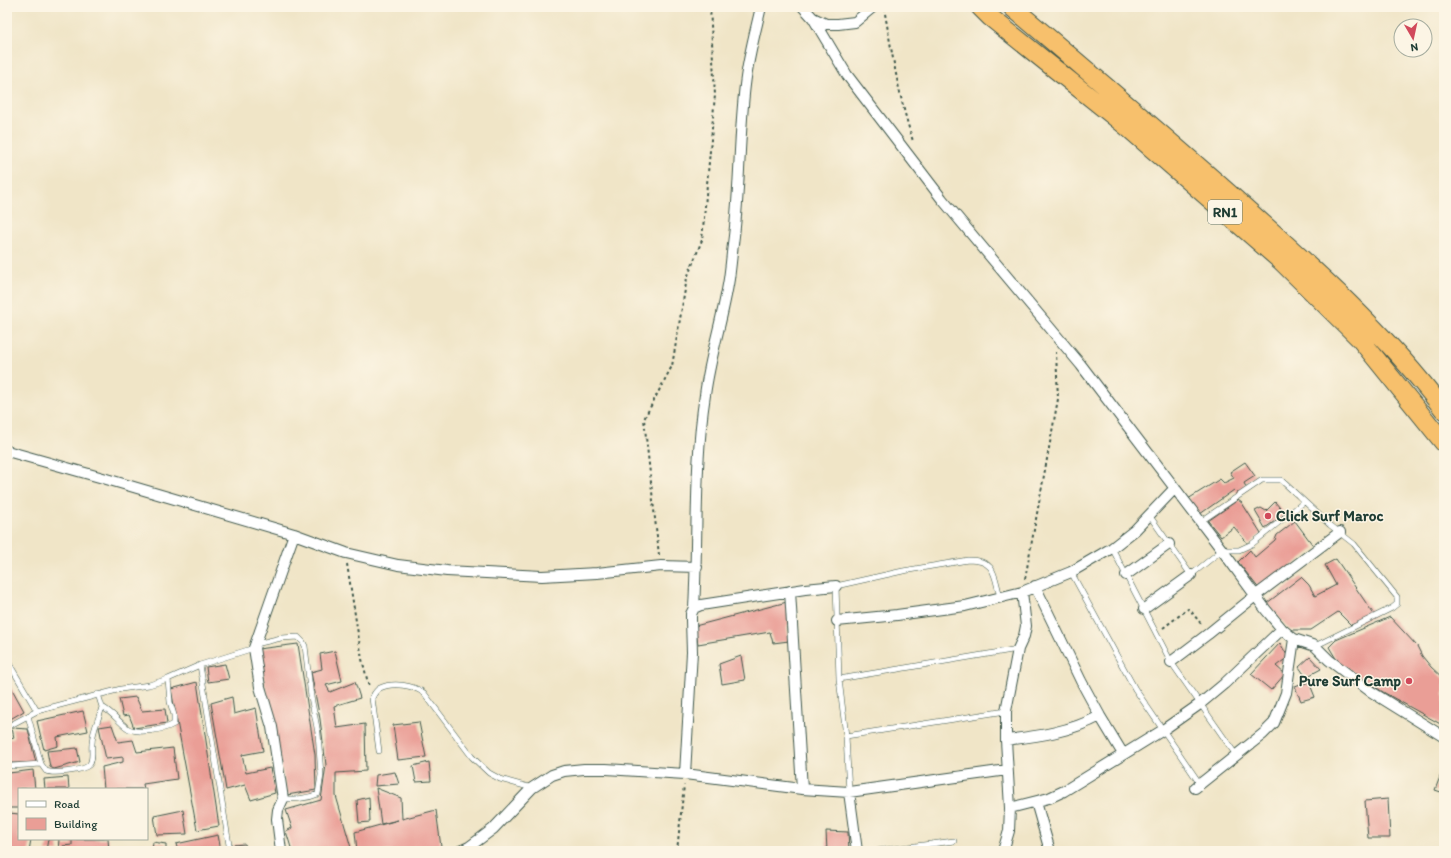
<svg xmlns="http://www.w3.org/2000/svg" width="1451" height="858" font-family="Itim,sans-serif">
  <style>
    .building { fill: #ea9e96 }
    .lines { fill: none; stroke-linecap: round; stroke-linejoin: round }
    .lane-casing { stroke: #3e564a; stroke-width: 6 }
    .street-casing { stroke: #3e564a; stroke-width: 12 }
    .highway-casing { stroke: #3e564a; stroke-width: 20 }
    .path { stroke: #3e564a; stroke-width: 2; stroke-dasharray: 3 3; stroke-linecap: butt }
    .lane { stroke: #fff; stroke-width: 5 }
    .street { stroke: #fff; stroke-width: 10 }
    .highway { stroke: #f7c06c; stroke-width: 18 }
    .poi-dot { fill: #d1495b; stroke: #fcf5e5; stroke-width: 1.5 }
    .labels { text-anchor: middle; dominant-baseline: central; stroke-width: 3; stroke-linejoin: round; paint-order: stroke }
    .shield { fill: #fcf5e5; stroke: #617469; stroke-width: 1 }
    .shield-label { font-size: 14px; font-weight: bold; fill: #1f3d34 }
    .poi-label { font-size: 15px; font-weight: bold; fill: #1f3d34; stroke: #fcf5e5; text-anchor: start }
  </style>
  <rect width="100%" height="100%" fill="#fcf5e5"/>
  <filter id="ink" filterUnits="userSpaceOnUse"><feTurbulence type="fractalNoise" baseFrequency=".025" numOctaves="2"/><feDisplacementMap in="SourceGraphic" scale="8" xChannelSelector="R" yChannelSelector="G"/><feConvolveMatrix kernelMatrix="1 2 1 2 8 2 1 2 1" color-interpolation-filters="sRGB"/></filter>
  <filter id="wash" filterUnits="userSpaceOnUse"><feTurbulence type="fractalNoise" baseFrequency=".012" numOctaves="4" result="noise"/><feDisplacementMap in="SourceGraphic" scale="16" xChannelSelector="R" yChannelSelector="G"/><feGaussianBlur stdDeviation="0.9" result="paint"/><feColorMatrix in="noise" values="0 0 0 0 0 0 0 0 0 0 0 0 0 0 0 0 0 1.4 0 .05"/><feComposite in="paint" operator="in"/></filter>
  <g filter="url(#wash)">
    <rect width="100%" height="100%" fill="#f0e5c7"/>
    <g id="blocks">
      <path class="building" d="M1245,462L1255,476L1244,483L1247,489L1239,494L1234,490L1200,514L1188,499L1220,479L1224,483L1234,478L1230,472Z
        M1238,500L1242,503L1261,533L1249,545L1234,527L1221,537L1208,521Z
        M1275,502L1285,514L1265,528L1255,511L1261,508L1266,511Z
        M1295,521L1315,548L1260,590L1238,562L1250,550L1255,557L1275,540L1277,535Z
        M1336,559L1375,616L1351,625L1338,612L1311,630H1290L1267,603L1301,577L1309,585L1315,596L1336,585L1325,565Z
        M787,602L790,621L787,628L789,641L773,643L770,632L698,644L695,626Z
        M1390,617L1417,646L1422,656L1431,667L1444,679V726L1383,692L1338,662L1329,647L1336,640Z
        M1280,643L1288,657L1276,666L1285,674L1271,690L1251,674Z
        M298,644L315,755L316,790L287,795L258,649Z
        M335,651L342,681L326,685L330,692L355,682L360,698L334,706L337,728L365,724L366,771L336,773V796L352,851H292L286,831L292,828L286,810L321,800L326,765L320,719L311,672L322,669L320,654Z
        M741,656L745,680L722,684L719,664Z
        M1310,657L1321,669L1306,677L1299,667Z
        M225,664L229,679L208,682L206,667Z
        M7,680L24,711L7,721Z
        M197,682L219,826L197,830L171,689Z
        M1309,682L1315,697L1301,701L1295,687Z
        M136,697L142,711L165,709L167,723L134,728L129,715L123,716L119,699Z
        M232,697L234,714L256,708L263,751L242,755L246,773L270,768L275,793L251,800L245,785L226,790L211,703Z
        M83,711L88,731L57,737L58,746L44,750L37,721Z
        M419,722L426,757L398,760L393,725Z
        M112,725L118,742L133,740L137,752L173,748L177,779L143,784L144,789H104L102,767L123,762V757L106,759L99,727Z
        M12,728L28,729L36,763H7V740L14,738Z
        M77,748L80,762L54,769L50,767L47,751Z
        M429,762L431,781L416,782L413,766Z
        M1444,766V793L1435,790Z
        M33,770L35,789H19V808H7V780L9,773Z
        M395,772L399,784L375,786L376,775Z
        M68,777L69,789H45L44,779Z
        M376,788L401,798L402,819L436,810L441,847L419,851H357L355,832L398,820L381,824Z
        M369,797L370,822L359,823L357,800Z
        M1388,799L1390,838H1368L1365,801Z
        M183,810L187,834L157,835L154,816Z
        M9,813L19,814V839H31L29,851H7V817Z
        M826,831L848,832L849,851H827Z
        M218,835L221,851H178L176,844Z
        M48,839H59L58,851H46Z
        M72,839H108L109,851H63V846L72,845Z
        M153,842L166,844V851H152Z
        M245,844L247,851H235L233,845Z"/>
    </g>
  </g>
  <g filter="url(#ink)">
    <use href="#blocks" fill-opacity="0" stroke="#3e564a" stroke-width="1"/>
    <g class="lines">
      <g class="lane-casing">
        <path id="lane" d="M1149,515L1191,575L1222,550H1239L1252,544L1304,502
          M1200,522L1262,480H1281L1330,525L1354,544L1397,597V604L1392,608L1315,646
          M1112,548L1171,662L1236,755
          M1071,572L1135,689L1200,784
          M1000,597C994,575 996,560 968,560L903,571L836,586L839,679L1018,649
          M256,644L281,638L298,637L303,642L305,646L311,697L318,733L321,775L318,794C307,799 295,799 283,799
          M7,660L37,711
          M839,679L846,736L1006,711
          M98,694L102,707
          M28,716L41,764L46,771C53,774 83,771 89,765C94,760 91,750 92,744C92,731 99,719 102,707C112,712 117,720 126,727C134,735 164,730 174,724V715L170,702L168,679
          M7,727L37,711L121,689L149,685L168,679L200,665
          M846,736L849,792
          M379,751L372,698C374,694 376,690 380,688C393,682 413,685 424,693L472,757L489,773L500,779L532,788
          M12,766L41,764
          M230,851L200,665L254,648
          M877,851L954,841"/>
      </g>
      <g class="street-casing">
        <path id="street" d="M803,7L813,18L826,24H838L855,22L873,7
          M813,18L847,75L942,199L1081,365L1222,550L1266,610L1282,629L1294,639L1315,646L1329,660L1370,691L1444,737
          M7,451L103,478L294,534
          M1126,575L1169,544
          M1035,586L1081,681L1100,716L1123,754
          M790,591L802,789
          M1022,592L1026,626L1024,636L1018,649L1006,711V740L1010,808L1049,798L1064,791L1163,730L1200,704L1224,684L1282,629
          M694,608C698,537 694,465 705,395C710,356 723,318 729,279C731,265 732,251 734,236C740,186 739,135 745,85C748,58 755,33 761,7
          M1144,609L1191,575
          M837,621L897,615L965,606L1022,592L1071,572L1112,548L1135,530L1175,488
          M1171,662L1208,634L1255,596L1340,532
          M1006,740C1039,736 1070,732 1100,716
          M685,774L692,652L691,620V614L694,608L701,605L805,589L836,586
          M1195,788L1263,734L1274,723L1286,693L1294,639
          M849,792L857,851
          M1036,802L1050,851
          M281,851L277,819L278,810L283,799L272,727L260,687L254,648L294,534L346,553L398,565L447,571L542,576L597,573L661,566L697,567
          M460,851L469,847L493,829L532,788L552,775L564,771L584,769H606L685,774L802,789L849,792L1007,770
          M1003,851L1009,831L1010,808"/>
      </g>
      <g class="highway-casing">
        <path id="highway" d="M980,7L990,17L1126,126L1281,261L1360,339L1444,443
          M1012,7C1089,72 1165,137 1241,204C1313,268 1386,333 1444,410"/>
      </g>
      <path class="path" d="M884,8C892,53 899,98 913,141
        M659,555L644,419L672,366L687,278L702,240L715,95L710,7
        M347,564L362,659L369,687
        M1025,579L1058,399L1056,352
        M1163,628L1188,609L1190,610L1202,625
        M677,851L684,785
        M1292,851L1301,849L1335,851
        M1434,851L1444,848"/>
      <use href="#lane" class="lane"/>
      <use href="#street" class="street"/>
      <use href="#highway" class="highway"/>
    </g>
  </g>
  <g class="poi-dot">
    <circle cx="1268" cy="516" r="4"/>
    <circle cx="1409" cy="681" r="4"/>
  </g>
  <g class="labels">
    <rect class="shield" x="1208" y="200" width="34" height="24" rx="3"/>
    <g class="shield-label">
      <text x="1225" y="212">RN1</text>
    </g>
    <g class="poi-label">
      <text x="1276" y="516">Click Surf Maroc</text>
      <text x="1401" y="681" text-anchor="end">Pure Surf Camp</text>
    </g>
  </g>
  <rect width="1451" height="858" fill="none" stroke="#fcf5e5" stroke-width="24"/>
  <rect x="18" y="788" width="130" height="52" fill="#fcf5e5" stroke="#a4ab9e"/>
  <rect x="26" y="801" width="20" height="6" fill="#ffffff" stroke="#a4ab9e"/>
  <text x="54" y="808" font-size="12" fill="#1f3d34">Road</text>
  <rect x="26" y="818" width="20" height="12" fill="#ea9e96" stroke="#a4ab9e"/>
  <text x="54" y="828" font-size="12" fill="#1f3d34">Building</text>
  <g transform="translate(1413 38) rotate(171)"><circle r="19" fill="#fcf5e5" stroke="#a4ab9e"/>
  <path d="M0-3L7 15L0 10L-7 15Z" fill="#d1495b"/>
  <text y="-6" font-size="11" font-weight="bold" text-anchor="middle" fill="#1f3d34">N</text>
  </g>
</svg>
